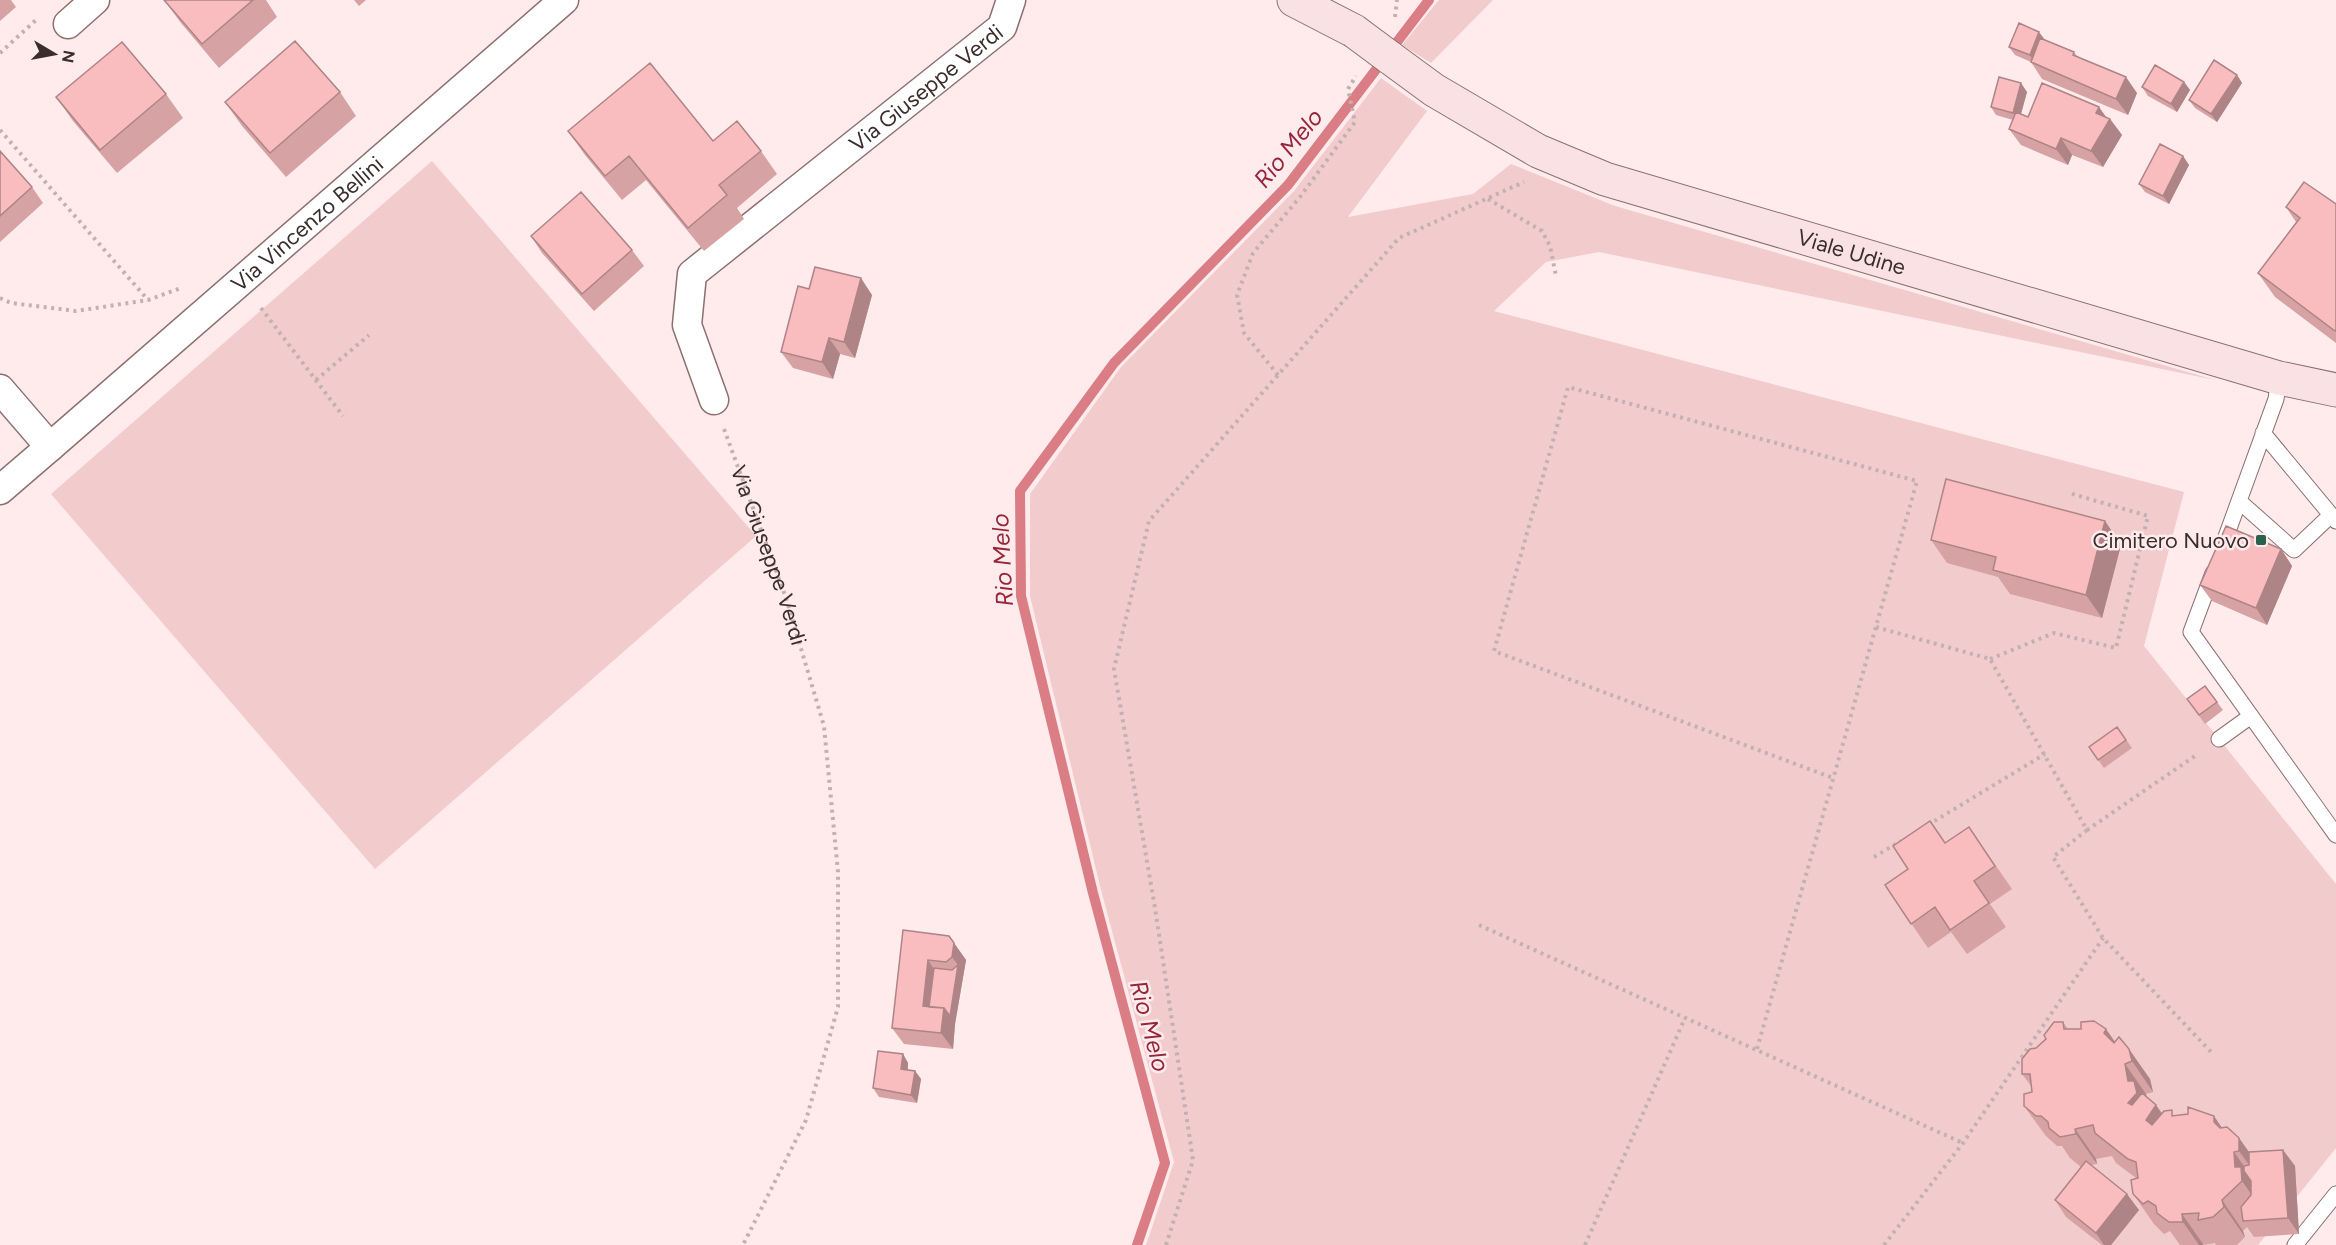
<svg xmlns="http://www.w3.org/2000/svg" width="2336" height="1245" font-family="Figtree,sans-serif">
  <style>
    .green { fill: #f2cbcd }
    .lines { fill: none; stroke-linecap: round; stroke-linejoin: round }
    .stream { stroke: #da7d85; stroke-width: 10 }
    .lane-casing { stroke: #8c7071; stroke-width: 17 }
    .street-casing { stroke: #8c7071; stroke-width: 31 }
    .secondary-casing { stroke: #8c7071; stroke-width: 35 }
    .path { stroke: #c3b1b2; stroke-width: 4; stroke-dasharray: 3 4.5; stroke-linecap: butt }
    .lane { stroke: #fff; stroke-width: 15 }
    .street { stroke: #fff; stroke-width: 28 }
    .secondary { stroke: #fae2e4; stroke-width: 33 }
    .secondary-bridge-casing { stroke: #8c7071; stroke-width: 35; stroke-linecap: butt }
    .secondary-bridge { stroke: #fae2e4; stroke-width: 33 }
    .wall { fill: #d6a2a4 }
    .shaded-wall { fill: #ae8486 }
    .building { fill: #f9bcbf; stroke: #ae8486; stroke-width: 1.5 }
    .poi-dot { fill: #28624c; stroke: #ffebec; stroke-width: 2 }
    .labels { text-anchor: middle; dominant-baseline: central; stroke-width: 5; stroke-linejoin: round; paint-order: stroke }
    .street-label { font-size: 22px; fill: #392d2e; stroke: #ffebec }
    .poi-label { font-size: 22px; fill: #392d2e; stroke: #ffebec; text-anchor: end }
    .water-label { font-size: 24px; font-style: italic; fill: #96273b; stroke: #ffebec }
  </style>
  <rect width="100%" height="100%" fill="#ffebec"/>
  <path class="green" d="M1439,0H1493L1431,63L1402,45Z
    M1381,78L1427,111L1348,217L1473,194L1511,164L1615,206L2215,380L1599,252L1546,262L1494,311L2184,492L2144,646L2336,884V1148L2258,1245H1146L1174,1162L1101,890L1030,596V494L1121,367L1294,191Z
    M432,161L756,536L375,869L51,494Z"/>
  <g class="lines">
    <path class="stream" d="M1137,1245L1165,1163L1093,893L1021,596L1020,491L1114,363L1288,185L1429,0"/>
    <g class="lane-casing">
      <path id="lane" d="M2263,433L2336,521
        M2239,501L2294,550L2331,515
        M2223,545L2276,399L2279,378
        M2213,573L2191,632L2336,835
        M2219,739L2251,716
        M2295,1245L2336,1194"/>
    </g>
    <g class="street-casing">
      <g id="street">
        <path d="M68,24L95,0"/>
        <path id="s2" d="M0,389L50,447L564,0"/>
        <path id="s3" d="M714,400L687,325L692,274L1002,27L1011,0"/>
        <path d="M0,490L50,447"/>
      </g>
    </g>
    <g class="secondary-casing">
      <g id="secondary">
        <path d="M1294,0L1354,31"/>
        <path id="s4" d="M1389,57L1434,90L1538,151L1605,179L2279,378L2336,390"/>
      </g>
    </g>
    <g class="path">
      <path d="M1395,17L1397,0"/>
      <path d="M0,53L36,20"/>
      <path d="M0,130L148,300"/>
      <path d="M1488,199L1542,231L1550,246L1556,276"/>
      <path d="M0,298L11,303L76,311L148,300L181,288"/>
      <path d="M261,308L343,416"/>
      <path d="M1278,375L1244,333L1237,295L1253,253L1300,197L1355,122L1348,89L1356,76"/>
      <path d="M316,380L369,335"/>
      <path id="s1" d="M724,429L786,598L824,726L838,872V1007L806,1120L743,1245"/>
      <path d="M1876,627L1990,659L2087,830L2053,857L2103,938L2212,1053"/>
      <path d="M1990,659L2054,633L2116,648L2148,516L2069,493"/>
      <path d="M1928,825L2045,754"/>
      <path d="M2087,830L2198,754"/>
      <path d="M1874,857L1901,841"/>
      <path d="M1479,925L1963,1143"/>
      <path d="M1757,1049L1917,481L1568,387L1494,651L1833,778"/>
      <path d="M1166,1245L1193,1160L1155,908L1114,669L1149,521L1399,238L1524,182"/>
      <path d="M1585,1245L1685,1018"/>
      <path d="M1884,1245L1963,1143L2103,938"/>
    </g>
    <use href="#lane" class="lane"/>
    <use href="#street" class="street"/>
    <use href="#secondary" class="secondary"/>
    <g class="secondary-bridge-casing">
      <path id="secondary-bridge" d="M1354,31L1389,57"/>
    </g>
    <use href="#secondary-bridge" class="secondary-bridge"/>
  </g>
  <path class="wall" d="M0,0H11L16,7L0,21Z
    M164,0H266L277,17L219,68L181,23Z
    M354,0H366L359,6Z
    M2045,40L2074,52L2077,56L2137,93L2128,115L2042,79L2031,62L2015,55L2009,47Z
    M2237,75L2242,83L2217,122L2195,108L2189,100Z
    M2184,82L2190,90L2177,112L2148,96L2142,87Z
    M340,92L356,116L286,177L242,126L225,102Z
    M2027,92L2021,114L2028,117H2106L2110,119L2122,135L2103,167L2072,155L2068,165L2021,145L2009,129L2013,120L1996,115L1991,107Z
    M166,94L183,118L117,173L73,121L56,97Z
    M568,131L713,141L761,151L777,174L737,208L744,219L704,251L646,180L622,200L585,155Z
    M0,151L32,187L43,203L0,242Z
    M2183,156L2189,165L2169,204L2145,192L2139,184Z
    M2336,204V343L2275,297L2258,273L2296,222L2286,207Z
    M531,236L632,250L644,266L594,311L542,253Z
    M809,289L872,295L855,358L840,354L833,379L793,368L781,352Z
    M2105,521L2121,545L2102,618L2010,594L1998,577L1947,563L1931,540Z
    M2281,549L2292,566L2267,625L2212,601L2200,585Z
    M2205,686L2223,710L2205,724L2187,699Z
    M2117,727L2132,748L2104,768L2089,747Z
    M1969,827L2012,889L1990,904L2006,927L1967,954L1951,932L1928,948L1885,885Z
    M903,930L949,936L966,960L955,1024L953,1049L904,1044L892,1028Z
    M2063,1022L2068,1029L2115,1042L2150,1079L2153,1092L2146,1094L2147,1097L2156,1105L2162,1114L2175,1116L2222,1128L2239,1138L2249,1152L2283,1150L2295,1166L2299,1234L2254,1237L2247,1227L2243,1231L2245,1237L2237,1245H2216L2215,1243L2203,1245H2180L2170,1231L2164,1234L2154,1224L2133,1194L2136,1178L2116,1163L2112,1156L2096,1159L2097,1164L2091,1165L2139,1210L2111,1245H2102L2066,1217L2055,1200L2081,1167L2070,1158L2062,1146H2057L2046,1136L2024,1106L2032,1092V1087L2022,1074Z
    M903,1054L908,1063V1070L915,1071L921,1079L917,1103L879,1097L873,1088Z"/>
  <path class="shaded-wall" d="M2039,32L2045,40L2035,64L2030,55Z
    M2237,75L2242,83L2217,122L2211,114Z
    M2126,77L2137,93L2128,115L2116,99Z
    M2184,82L2190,90L2177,112L2171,104Z
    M2021,83L2027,92L2019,121L2013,113Z
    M2099,107L2109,121L2110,119L2122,135L2103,167L2091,151L2096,113Z
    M2061,138L2072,155L2068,165L2056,149Z
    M2183,156L2189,165L2169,204L2163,196Z
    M861,278L872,295L855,358L844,342Z
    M829,338L840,354L833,379L822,362Z
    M2105,521L2121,545L2102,618L2086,595Z
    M2281,549L2292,566L2267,625L2256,608Z
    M954,943L966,960L955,1024L953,1049L941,1033L944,1008L958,965L952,957Z
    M928,960L939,977L935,1015L923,1006Z
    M2106,1029L2127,1059L2104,1033Z
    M2129,1049L2150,1079L2153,1092L2132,1061Z
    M903,1054L908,1063L907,1077L901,1069Z
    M2125,1064L2146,1094L2147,1099L2156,1105L2177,1135L2167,1151L2128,1103V1081Z
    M915,1071L921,1079L917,1103L911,1095Z
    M2214,1116L2235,1147V1153L2214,1122Z
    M2075,1129L2096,1159L2097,1164L2076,1134Z
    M2239,1138L2261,1169V1181L2239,1151Z
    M2283,1150L2295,1166L2299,1234L2288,1218Z
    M2234,1152L2255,1182L2263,1211L2242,1181L2235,1167Z
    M2127,1194L2139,1210L2111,1245H2104L2096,1233Z
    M2222,1200L2243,1231L2245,1237L2224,1207Z
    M2182,1214L2203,1244V1245H2199L2183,1222Z"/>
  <path class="building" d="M164,0H253L202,44Z
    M2019,23L2039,32L2030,55L2009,47Z
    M2040,38L2074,52L2073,55L2126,77L2116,99L2031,62Z
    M295,41L340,92L270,153L225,102Z
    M122,42L166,94L100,150L56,97Z
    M2214,60L2237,75L2211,114L2189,100Z
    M650,63L713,141L737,121L761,151L719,185L727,195L688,228L629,156L605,176L568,131Z
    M2155,65L2184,82L2171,104L2142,87Z
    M1999,77L2021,83L2013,113L1991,107Z
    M2042,83L2099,107L2096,113L2110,119L2091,151L2061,138L2056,149L2009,129L2016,112L2028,117Z
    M2160,144L2183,156L2163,196L2139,184Z
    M0,151L32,187L0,216Z
    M2304,182L2336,204V330L2335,331L2258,273L2300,218L2286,207Z
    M581,192L632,250L582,294L531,236Z
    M815,267L861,278L844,342L829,338L822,362L781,352L798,286L809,289Z
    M1946,479L2105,521L2086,595L1993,570L1996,557L1931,540Z
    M2226,526L2281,549L2256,608L2200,585Z
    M2205,686L2217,702L2199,715L2187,699Z
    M2117,727L2126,740L2098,760L2089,747Z
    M1930,821L1945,843L1969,827L1995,866L1974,881L1989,903L1950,930L1935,907L1911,924L1885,885L1908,869L1893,846Z
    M903,930L949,936L954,943L952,957L946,962L928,960L923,1006L944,1008L941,1033L892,1028Z
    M958,965L950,1016L944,1008L929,1007L934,968L952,970Z
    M2094,1021L2106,1029L2104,1033L2114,1043L2119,1037L2129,1049L2132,1061L2125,1064L2128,1081H2134L2137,1093L2128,1103L2132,1105L2142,1093L2156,1105L2146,1120L2152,1125L2164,1111L2172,1110V1116L2188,1114V1107L2214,1116V1122L2220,1128L2227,1127L2239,1138V1151L2234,1152L2235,1167H2241L2242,1181L2222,1200L2224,1207L2213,1217L2198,1220L2199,1213L2182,1214L2183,1222H2169L2157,1213L2156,1206L2148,1201L2143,1204L2133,1194L2131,1180L2138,1178L2136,1162L2128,1159L2095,1133L2093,1125L2075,1129L2076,1134L2060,1137L2049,1128L2048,1122L2041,1116H2036L2024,1106V1094L2032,1092L2030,1074H2022V1059L2030,1049L2036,1048L2046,1039L2044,1035L2054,1022H2063L2064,1029H2081V1022Z
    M878,1051L903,1054L901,1069L915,1071L911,1095L873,1088Z
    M2283,1150L2288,1218L2243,1221L2241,1207L2251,1195V1181L2244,1171V1166L2249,1165V1152Z
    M2086,1161L2127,1194L2096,1233L2055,1200Z"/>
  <rect class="poi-dot" x="2255" y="534" width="12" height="12" rx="3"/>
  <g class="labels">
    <g class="street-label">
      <text stroke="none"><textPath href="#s3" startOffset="430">Via Giuseppe Verdi</textPath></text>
      <text stroke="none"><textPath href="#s2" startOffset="417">Via Vincenzo Bellini</textPath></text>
      <text stroke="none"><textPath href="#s4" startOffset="506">Viale Udine</textPath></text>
      <text stroke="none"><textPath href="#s1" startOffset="134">Via Giuseppe Verdi</textPath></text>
    </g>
    <g class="poi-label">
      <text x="2249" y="540">Cimitero Nuovo</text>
    </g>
    <g class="water-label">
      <text transform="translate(1288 148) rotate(-51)">Rio Melo</text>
      <text transform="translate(1002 560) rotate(-93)">Rio Melo</text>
      <text transform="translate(1150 1026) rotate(75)">Rio Melo</text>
    </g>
  </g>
  <g transform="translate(54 54) rotate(100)" stroke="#ffebec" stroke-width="4.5" paint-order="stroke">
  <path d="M0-4.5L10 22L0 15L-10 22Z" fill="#392d2e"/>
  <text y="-9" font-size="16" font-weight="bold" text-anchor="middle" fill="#392d2e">N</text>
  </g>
</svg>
